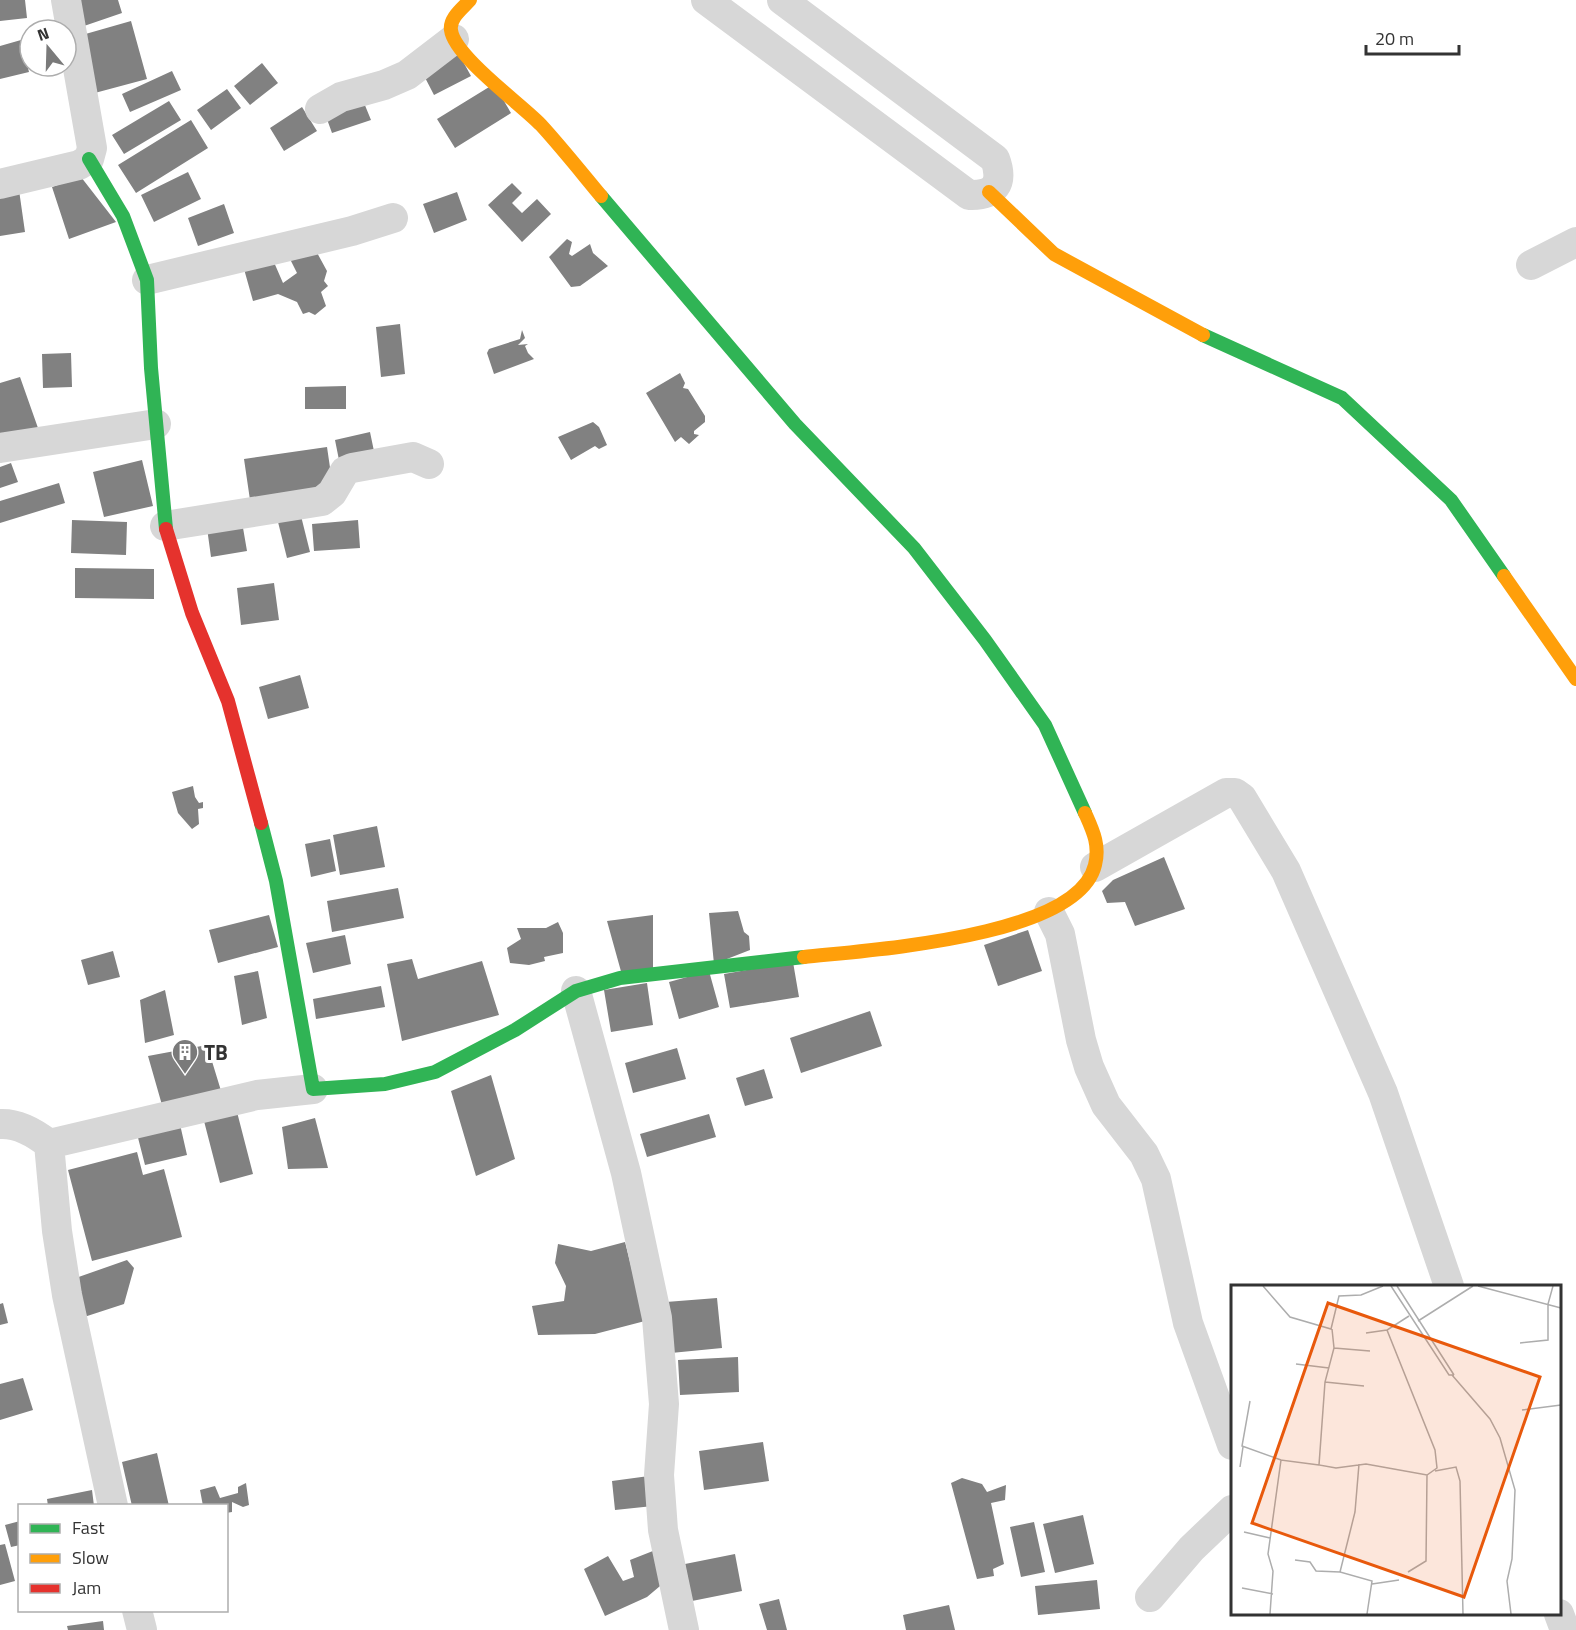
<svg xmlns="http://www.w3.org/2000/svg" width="1576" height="1630" font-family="'Titillium Web',sans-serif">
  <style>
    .building { fill: #818181 }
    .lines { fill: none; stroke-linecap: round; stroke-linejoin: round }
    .street { stroke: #d7d7d7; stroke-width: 30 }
    .fast { stroke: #30b455; stroke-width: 14 }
    .slow { stroke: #ff9f0a; stroke-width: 14 }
    .jam { stroke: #e5322d; stroke-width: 14 }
    .labels { text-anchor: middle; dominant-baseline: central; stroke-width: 6; stroke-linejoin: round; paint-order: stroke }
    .poi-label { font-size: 21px; font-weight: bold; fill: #333; stroke: #fff; text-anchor: start }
    .inset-road { fill: none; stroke: #adadad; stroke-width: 1.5 }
    .view { fill: #e8590c; fill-opacity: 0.15; stroke: #e8590c; stroke-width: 3 }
    .inset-edge { fill: none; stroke: #333; stroke-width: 3 }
  </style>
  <rect width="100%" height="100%" fill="#fff"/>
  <path class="building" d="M0,0H25L27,18L0,21Z
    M75,0H118L122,13L84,26Z
    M131,21L147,79L91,94L75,37Z
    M21,40L29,72L0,79V46Z
    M455,47L471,76L434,95L419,66Z
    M262,63L278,83L250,105L234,86Z
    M172,71L181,90L130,112L122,94Z
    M494,84L511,113L455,148L437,119Z
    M227,89L241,108L211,130L197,110Z
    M362,98L371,120L332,133L324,111Z
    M169,101L181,120L124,154L112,135Z
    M302,107L317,131L284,151L270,128Z
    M191,120L208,148L136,193L118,165Z
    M188,172L201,199L154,222L141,195Z
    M81,177L116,222L69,239L52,187Z
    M512,183L522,193L512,203L522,213L537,199L551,214L522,242L488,205Z
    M19,190L25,232L0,236V193Z
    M457,192L467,220L434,233L423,204Z
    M224,204L234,233L198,246L188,218Z
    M567,239L572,242L569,254L572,256L590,244L593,253L608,266L580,286L571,287L549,257Z
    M315,249L327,271L324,281L328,286L321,292L326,306L315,315L309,312L303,314L297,302L278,294L253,301L244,269L273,260L283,283L297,273L289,257Z
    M400,324L405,374L381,377L376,327Z
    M522,330L525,338L518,345L528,344L525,346L528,353L534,359L494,374L487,353L489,349L520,339Z
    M71,353L72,387L43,388L42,354Z
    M680,373L685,383L683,388L688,389L705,416V422L694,431V434L699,435L689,444L681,437L675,442L646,393Z
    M20,377L38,428L0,441V383Z
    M346,386V409H305V387Z
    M593,422L599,427L607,445L599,449L595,446L571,460L558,437Z
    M370,432L375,456L340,465L335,440Z
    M327,447L333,488L250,500L244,459Z
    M142,460L153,506L104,517L93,472Z
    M11,463L18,482L0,488V467Z
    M59,483L65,503L0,523V501Z
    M300,512L310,552L287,558L277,518Z
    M72,520L127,522L126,555L71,553Z
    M358,520L360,548L314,551L312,524Z
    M242,522L247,551L211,557L207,528Z
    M75,568L154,569V599L75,598Z
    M274,583L279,620L241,625L237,588Z
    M300,675L309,708L268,719L259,687Z
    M193,786L195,797L199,803L203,802V808L198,809L199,824L192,829L178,813L172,792Z
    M377,826L385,867L340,875L333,835Z
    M330,839L336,871L311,877L305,844Z
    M1164,857L1185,909L1135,926L1125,902L1107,903L1102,891L1113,880Z
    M398,888L404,918L332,932L327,901Z
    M738,911L744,932L749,936L750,950L714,964L709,913Z
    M269,915L278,947L218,963L209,930Z
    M653,915V969L622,975L607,921Z
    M558,922L563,933V953L544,957L545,961L529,965L510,963L507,948L521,939L517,928H546Z
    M1028,930L1042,971L998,986L984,945Z
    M345,935L351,964L313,973L306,943Z
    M113,951L120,977L88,985L81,960Z
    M412,959L418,979L482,961L499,1015L402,1041L387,964Z
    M793,962L799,997L730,1008L724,974Z
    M258,971L267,1018L242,1025L234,976Z
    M709,971L719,1007L679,1019L669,982Z
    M647,983L653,1025L611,1032L604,990Z
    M381,986L385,1007L316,1019L313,999Z
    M165,990L174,1035L145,1043L140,1000Z
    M870,1011L882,1046L801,1073L790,1038Z
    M207,1045L222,1094L162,1105L148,1056Z
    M677,1048L686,1079L633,1093L625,1063Z
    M764,1069L773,1098L745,1106L736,1078Z
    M491,1075L515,1159L476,1176L451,1091Z
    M237,1112L253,1174L220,1183L204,1121Z
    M709,1114L716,1137L647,1157L640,1134Z
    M315,1118L328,1168L288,1169L282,1127Z
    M179,1120L187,1155L145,1165L136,1130Z
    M137,1152L143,1175L164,1169L182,1237L92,1261L68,1170Z
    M625,1242L645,1321L595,1334L538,1335L532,1306L564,1301L566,1286L555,1263L558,1244L591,1251Z
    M127,1260L134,1268L124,1304L78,1319L70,1280Z
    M717,1298L722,1348L671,1353L666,1302Z
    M3,1303L8,1323L0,1325V1304Z
    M738,1357L739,1392L680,1395L678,1360Z
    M23,1378L33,1410L0,1420V1384Z
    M763,1442L769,1481L704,1490L699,1451Z
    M157,1453L169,1506H132L122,1462Z
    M649,1476L653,1506L615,1510L612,1481Z
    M962,1478L982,1484L987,1492L1006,1485L1005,1500L991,1503L1004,1564L993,1569L994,1576L977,1579L951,1483Z
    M246,1483L249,1505L243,1507L232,1502V1512L226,1513V1506H203L200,1490L215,1486L220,1498L238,1493V1487Z
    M92,1490L94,1506H48L47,1499Z
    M1083,1515L1094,1564L1055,1573L1043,1524Z
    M20,1521V1545L11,1547L5,1525Z
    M1034,1522L1045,1572L1021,1577L1010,1527Z
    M5,1544L15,1581L0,1585V1545Z
    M658,1549L666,1581L647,1597L605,1616L584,1569L608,1556L623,1581L634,1577L630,1560Z
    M735,1554L742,1591L692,1601L685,1564Z
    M1097,1580L1100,1609L1038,1615L1035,1586Z
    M779,1599L787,1630H767L759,1604Z
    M949,1605L955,1630H906L903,1615Z
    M103,1621L104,1630H68L67,1626Z"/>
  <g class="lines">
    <path class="street" d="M706,0L969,195C995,196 1004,183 995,159L782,0
      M320,109L341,97L384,85L407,75L454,39
      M0,184L79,165L89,159L92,148L66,0
      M1531,265L1576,242
      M147,280L352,231L393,218
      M0,448L156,424
      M165,526L322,501L332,493L345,471L352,468L413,457L429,464
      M1095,867L1226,793H1235L1242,798L1286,871L1383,1093L1449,1286
      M1049,912L1060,934L1081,1040L1089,1067L1106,1105L1144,1154L1156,1179L1188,1323L1232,1445
      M576,991L626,1173L657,1318L664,1404L659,1475L663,1530L684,1630
      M0,1124C18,1123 35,1133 49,1144
      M113,1506L67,1295L57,1231L49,1144L257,1095L313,1089
      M1150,1597L1192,1548L1232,1510
      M137,1610L142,1630
      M1559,1614L1565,1630"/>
    <path class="fast" d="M89,159L123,216L147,280L151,368L166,529
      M601,196L795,424L914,548L985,640L1045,725L1085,813
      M1203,335L1342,398L1451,500L1504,576
      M261,823L276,881L313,1089L385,1084L435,1072L515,1030L576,991L620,978L804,957"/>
    <path class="slow" d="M470,0C463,8 449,18 451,30C454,56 522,105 541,125C562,148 581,172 601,196
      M989,192L1054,254L1203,335
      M1504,576L1576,679
      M804,957C866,950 1078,938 1095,865C1100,845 1093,831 1085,813"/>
    <path class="jam" d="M166,529L192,613L228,701L261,823"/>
  </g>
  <defs>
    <g id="building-pin" transform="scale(1.35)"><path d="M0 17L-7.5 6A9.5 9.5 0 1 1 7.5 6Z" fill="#7a7a7a" stroke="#fff"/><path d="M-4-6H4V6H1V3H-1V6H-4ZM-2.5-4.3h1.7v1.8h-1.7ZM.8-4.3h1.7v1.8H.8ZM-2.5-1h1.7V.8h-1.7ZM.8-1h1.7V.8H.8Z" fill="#fff"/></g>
  </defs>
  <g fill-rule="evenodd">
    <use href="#building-pin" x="185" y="1052"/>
  </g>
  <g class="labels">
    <g class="poi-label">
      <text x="204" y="1052">TB</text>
    </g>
  </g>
  <g transform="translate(1231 1285)">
    <rect width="330" height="330" fill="#fff"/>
    <path class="inset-road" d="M32,1L59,32L100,44L108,11L130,10L152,1M160,1L218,90H223M166,1L223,90M247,1L330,23M187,36L242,1M101,44L103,63L94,97L88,180L105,183L135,179L196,190L206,183L204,165L156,45L178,31M135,48L156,45M289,58L317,55V19L322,1M103,63L139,66M65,79L98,83M221,90L259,134L269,153L284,205L281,274L276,296L280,329M94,97L133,101M19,116L11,161L50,175M291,125L330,120M128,179L124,227L109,287L141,296L136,329M9,182L12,162M204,186L225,182L229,196L232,329M13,247L39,253M64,275L79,277L85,286L109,287M177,287L195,276L196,190M141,299L168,295M11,303L42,309M39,329L42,286L37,269L50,175L88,180"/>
    <path class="view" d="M97,18L309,92L233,312L21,238Z"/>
    <rect width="330" height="330" class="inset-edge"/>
  </g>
  <rect x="18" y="1504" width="210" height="108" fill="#ffffff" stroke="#adadad" stroke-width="1.5"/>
  <rect x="30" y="1524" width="30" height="9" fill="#30b455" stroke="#adadad" stroke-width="1.5"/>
  <text x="72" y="1534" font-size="18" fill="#333333">Fast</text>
  <rect x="30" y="1554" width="30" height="9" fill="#ff9f0a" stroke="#adadad" stroke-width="1.5"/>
  <text x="72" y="1564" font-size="18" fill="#333333">Slow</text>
  <rect x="30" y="1584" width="30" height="9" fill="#e5322d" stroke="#adadad" stroke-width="1.5"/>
  <text x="72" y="1594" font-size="18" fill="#333333">Jam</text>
  <g transform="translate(48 48) rotate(341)"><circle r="28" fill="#ffffff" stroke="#adadad" stroke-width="1.5"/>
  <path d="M0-4.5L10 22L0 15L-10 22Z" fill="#7a7a7a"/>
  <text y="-9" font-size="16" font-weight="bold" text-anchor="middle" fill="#333333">N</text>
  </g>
  <path d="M1366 45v9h93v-9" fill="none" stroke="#333333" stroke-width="3"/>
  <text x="1375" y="45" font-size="18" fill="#333333" stroke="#ffffff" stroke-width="4.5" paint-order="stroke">20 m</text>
</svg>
